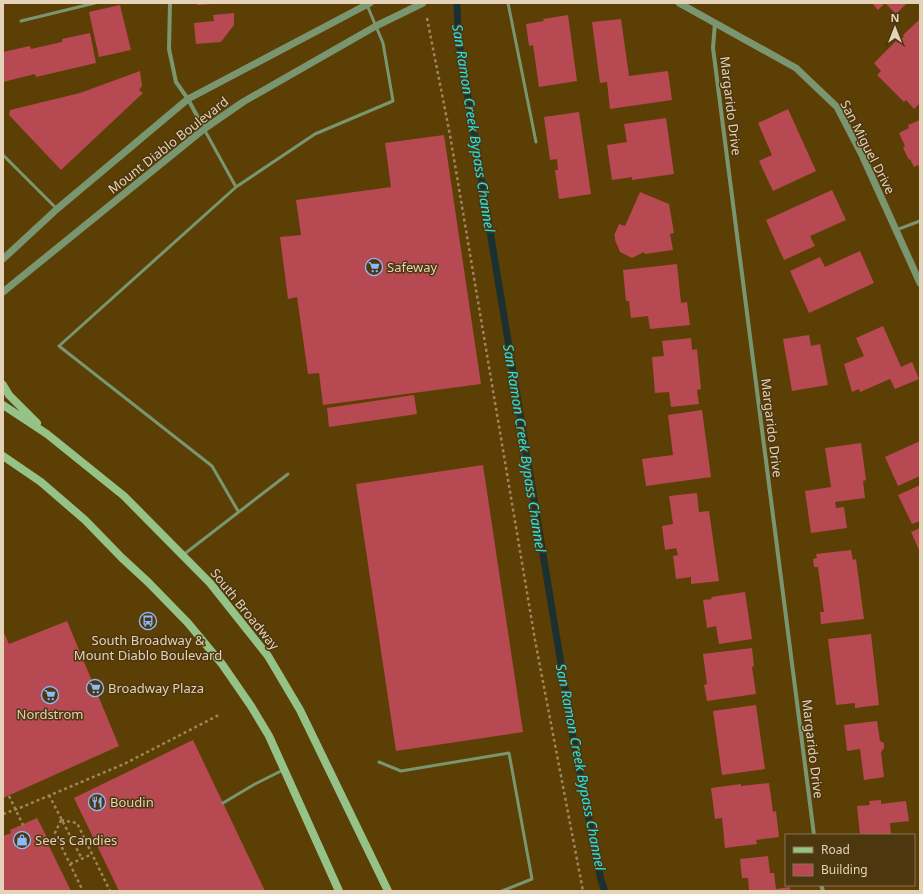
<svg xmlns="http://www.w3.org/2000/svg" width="923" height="894" font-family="'Noto Sans',sans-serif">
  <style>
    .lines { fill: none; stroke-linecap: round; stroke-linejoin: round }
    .stream { stroke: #1a3031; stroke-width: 7 }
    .building { fill: #b74952 }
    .path { stroke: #9e865c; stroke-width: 2.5; stroke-dasharray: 3 3; stroke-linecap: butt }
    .service { stroke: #799670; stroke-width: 3 }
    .minor { stroke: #799670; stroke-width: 4 }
    .tertiary { stroke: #799670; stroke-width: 7 }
    .secondary { stroke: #95c387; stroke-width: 8 }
    .path-bridge { stroke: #9e865c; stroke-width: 2.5; stroke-dasharray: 3 3; stroke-linecap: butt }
    .labels { text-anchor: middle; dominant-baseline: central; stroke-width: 3; stroke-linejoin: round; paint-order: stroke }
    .street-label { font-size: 13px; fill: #e4d3b9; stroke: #4d370f }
    .poi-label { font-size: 13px; fill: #e4d3b9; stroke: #4d370f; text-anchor: start }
    .water-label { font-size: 14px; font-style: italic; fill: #24e5eb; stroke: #4d370f }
  </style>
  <rect width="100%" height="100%" fill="#5c3f05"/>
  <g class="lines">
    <path class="stream" d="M457,3L458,36L575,749L601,880L605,891"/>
  </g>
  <path class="building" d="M197,3H212V4L197,5Z
    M872,3H885L878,10Z
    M885,3H907L896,14Z
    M120,5L131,50L99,57L89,12Z
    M234,13V25L221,42L196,44L194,23L214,21L213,15Z
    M568,15L577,81L539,87L533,45L529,46L526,24L544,21L543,19Z
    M621,19L629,76L668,71L672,100L610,109L607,82L600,83L592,22Z
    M919,20L920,21V103L914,109L906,100L904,102L877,75L881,71L874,63L896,41L898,43L904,36L903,35Z
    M90,33L96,63L36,77L35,74L3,82V52L30,46L31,49L62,42V39Z
    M140,71L142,86L139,90L143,93L61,170L9,115L10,110L80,93Z
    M788,109L816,171L773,191L759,161L772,155L758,123Z
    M579,112L591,194L559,199L555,170H558L557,159L550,160L544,117Z
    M666,118L674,174L632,180V177L612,180L607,145L627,142L624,124Z
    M920,120V168L918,165L914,167L910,159L909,160L903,148L905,146L899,133L909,128L908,125Z
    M444,135L481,384L323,405L319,373L308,374L297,297L288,299L280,237L301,235L296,200L391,187L385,143Z
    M832,190L846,220L810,236L815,246L784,260L766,220Z
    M640,192L669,204L674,233L670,234L673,250L645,254L644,252L632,258L620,252L615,240V236H614L619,224L625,226Z
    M860,251L874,283L809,313L790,271L820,257L825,267Z
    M677,264L681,303L687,302L690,325L650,329L648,316L631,318L629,301H626L623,270Z
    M883,326L901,367L912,362L919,379L895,389L890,379L860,392L859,389L852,392L844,364L864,356L856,338Z
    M809,335L811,346L820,344L828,385L792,391L783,339Z
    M691,338L692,350L697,349L701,389L697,390L699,404L671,407L669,392L655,393L652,357L664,356L662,341Z
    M414,395L417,414L329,427L327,408Z
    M702,410L711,477L646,486L642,459L673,455L668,415Z
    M920,441V476L898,486L885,457Z
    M861,443L866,480L863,481L865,498L835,502L836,508L844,507L847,528L811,533L805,491L831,487L825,448Z
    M483,465L523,732L396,751L356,484Z
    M920,485V521L912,524L898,495Z
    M697,493L699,512L709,511L719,581L691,584V577L676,579L673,556L678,555L676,548L665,550L662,526L673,524L669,496Z
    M920,528V552L911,532Z
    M851,550L853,560L856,559L864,619L821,624L820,612H824L818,567H814L813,559L817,558L816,554Z
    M745,592L752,639L719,644L716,626L707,628L703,600L712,599L711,597Z
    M67,621L119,746L3,798V631L9,644Z
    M871,634L879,705L855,708V703L836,705L828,639Z
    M752,648L754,666L752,667L756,694L707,701L704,685L707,684L703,654Z
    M756,705L765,769L722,775L713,711Z
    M877,721L880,741L884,743V748L881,752L884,777L864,780L860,749L847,751L844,725Z
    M193,740L265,891H119L74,798Z
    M769,783L773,812L776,811L779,837L756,840L757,844L725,848L722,818L715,819L711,788L741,784V786Z
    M881,800V804L906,801L909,821L890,823L891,835H860L857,806L870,805L869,801Z
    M37,818L50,843L48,844L71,891H3V836L11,833L10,830Z
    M768,856L770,873H774L776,889L790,887V891H749L748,878H742L740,859Z"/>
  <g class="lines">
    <path class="path" d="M427,18L450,135L535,640L583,891
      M49,795L82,859
      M3,814L22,807L124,764L219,715
      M61,820L77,823L110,891
      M61,820L55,833L83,891
      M70,864L92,854"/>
    <path class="service" d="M508,3L536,142
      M21,21L95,3
      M204,129L236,187
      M3,155L57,209
      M896,230L920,221
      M238,511L212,466L59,346L236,187L315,134L393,101L383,43L367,5
      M183,555L288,474
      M379,762L401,771L509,753L532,879L502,891
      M223,803L255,784L283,770"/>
    <path class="minor" d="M170,3L169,49L176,82L188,99L204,129
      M715,23L713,48L814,835
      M821,885L823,891"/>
    <path class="tertiary" d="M679,3L796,68L837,107L862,155L920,283
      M3,259L57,209L188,99L370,3
      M3,292L204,129L243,102L376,26L423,3"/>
    <path class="secondary" d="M3,385L9,395L37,423
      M3,405L47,434L124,496L210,583L268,656L300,710L388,891
      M3,456L41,482L85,520L122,558L148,582L188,623L222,664L251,706L269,736L339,891"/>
    <path class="path-bridge" d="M9,796L23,825"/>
  </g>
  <defs>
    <g id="supermarket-ring" transform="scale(0.9)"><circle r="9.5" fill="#4d370f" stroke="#8cb9fc" stroke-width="1.5"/><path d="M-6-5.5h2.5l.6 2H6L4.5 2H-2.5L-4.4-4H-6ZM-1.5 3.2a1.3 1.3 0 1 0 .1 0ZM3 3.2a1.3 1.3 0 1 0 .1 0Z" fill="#8cb9fc"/></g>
    <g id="bus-ring" transform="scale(0.9)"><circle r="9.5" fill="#4d370f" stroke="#8cb9fc" stroke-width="1.5"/><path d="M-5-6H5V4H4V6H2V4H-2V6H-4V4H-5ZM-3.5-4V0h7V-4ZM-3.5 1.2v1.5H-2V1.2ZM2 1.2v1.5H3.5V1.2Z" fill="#8cb9fc"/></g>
    <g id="restaurant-ring" transform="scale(0.9)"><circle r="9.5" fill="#4d370f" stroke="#8cb9fc" stroke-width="1.5"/><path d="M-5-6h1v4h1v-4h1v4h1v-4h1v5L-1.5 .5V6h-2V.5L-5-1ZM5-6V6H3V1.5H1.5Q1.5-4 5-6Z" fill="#8cb9fc"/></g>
    <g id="shop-ring" transform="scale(0.9)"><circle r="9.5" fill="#4d370f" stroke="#8cb9fc" stroke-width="1.5"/><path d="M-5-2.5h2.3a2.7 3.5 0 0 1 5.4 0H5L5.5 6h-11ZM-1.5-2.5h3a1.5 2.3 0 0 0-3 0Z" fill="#8cb9fc"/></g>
  </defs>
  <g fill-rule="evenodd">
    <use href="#supermarket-ring" x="374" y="267"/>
    <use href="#bus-ring" x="148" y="621"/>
    <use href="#supermarket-ring" x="95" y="688"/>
    <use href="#supermarket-ring" x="50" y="695"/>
    <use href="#restaurant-ring" x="97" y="802"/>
    <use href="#shop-ring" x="22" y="840"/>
  </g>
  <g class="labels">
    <g class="street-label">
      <text transform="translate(731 106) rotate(83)">Margarido Drive</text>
      <text transform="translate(168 145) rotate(-38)">Mount Diablo Boulevard</text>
      <text transform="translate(868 147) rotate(63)">San Miguel Drive</text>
      <text transform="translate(772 428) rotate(83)">Margarido Drive</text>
      <text transform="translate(245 609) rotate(51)">South Broadway</text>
      <text transform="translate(813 749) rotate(83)">Margarido Drive</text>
    </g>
    <g class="poi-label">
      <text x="387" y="267">Safeway</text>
      <text x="148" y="640" text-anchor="middle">South Broadway &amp;<tspan x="148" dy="15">Mount Diablo Boulevard</tspan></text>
      <text x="108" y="688">Broadway Plaza</text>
      <text x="50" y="714" text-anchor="middle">Nordstrom</text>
      <text x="110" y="802">Boudin</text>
      <text x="35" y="840">See's Candies</text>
    </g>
    <g class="water-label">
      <text transform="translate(474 128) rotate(81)">San Ramon Creek Bypass Channel</text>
      <text transform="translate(525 448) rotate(81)">San Ramon Creek Bypass Channel</text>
      <text transform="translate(581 767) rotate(79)">San Ramon Creek Bypass Channel</text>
    </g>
  </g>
  <rect width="923" height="894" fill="none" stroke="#e4d3b9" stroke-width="8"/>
  <rect x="785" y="834" width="130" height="52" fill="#4d370f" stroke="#897553"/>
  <rect x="793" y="847" width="20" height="6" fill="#95c387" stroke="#897553"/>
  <text x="821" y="854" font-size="12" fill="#e4d3b9">Road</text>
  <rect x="793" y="864" width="20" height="12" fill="#b74952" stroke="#897553"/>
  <text x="821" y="874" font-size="12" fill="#e4d3b9">Building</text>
  <g transform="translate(895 28)" stroke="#4d370f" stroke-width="3" paint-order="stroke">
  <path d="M0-3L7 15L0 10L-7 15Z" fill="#e4d3b9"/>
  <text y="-6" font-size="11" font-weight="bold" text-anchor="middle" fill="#e4d3b9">N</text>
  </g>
</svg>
